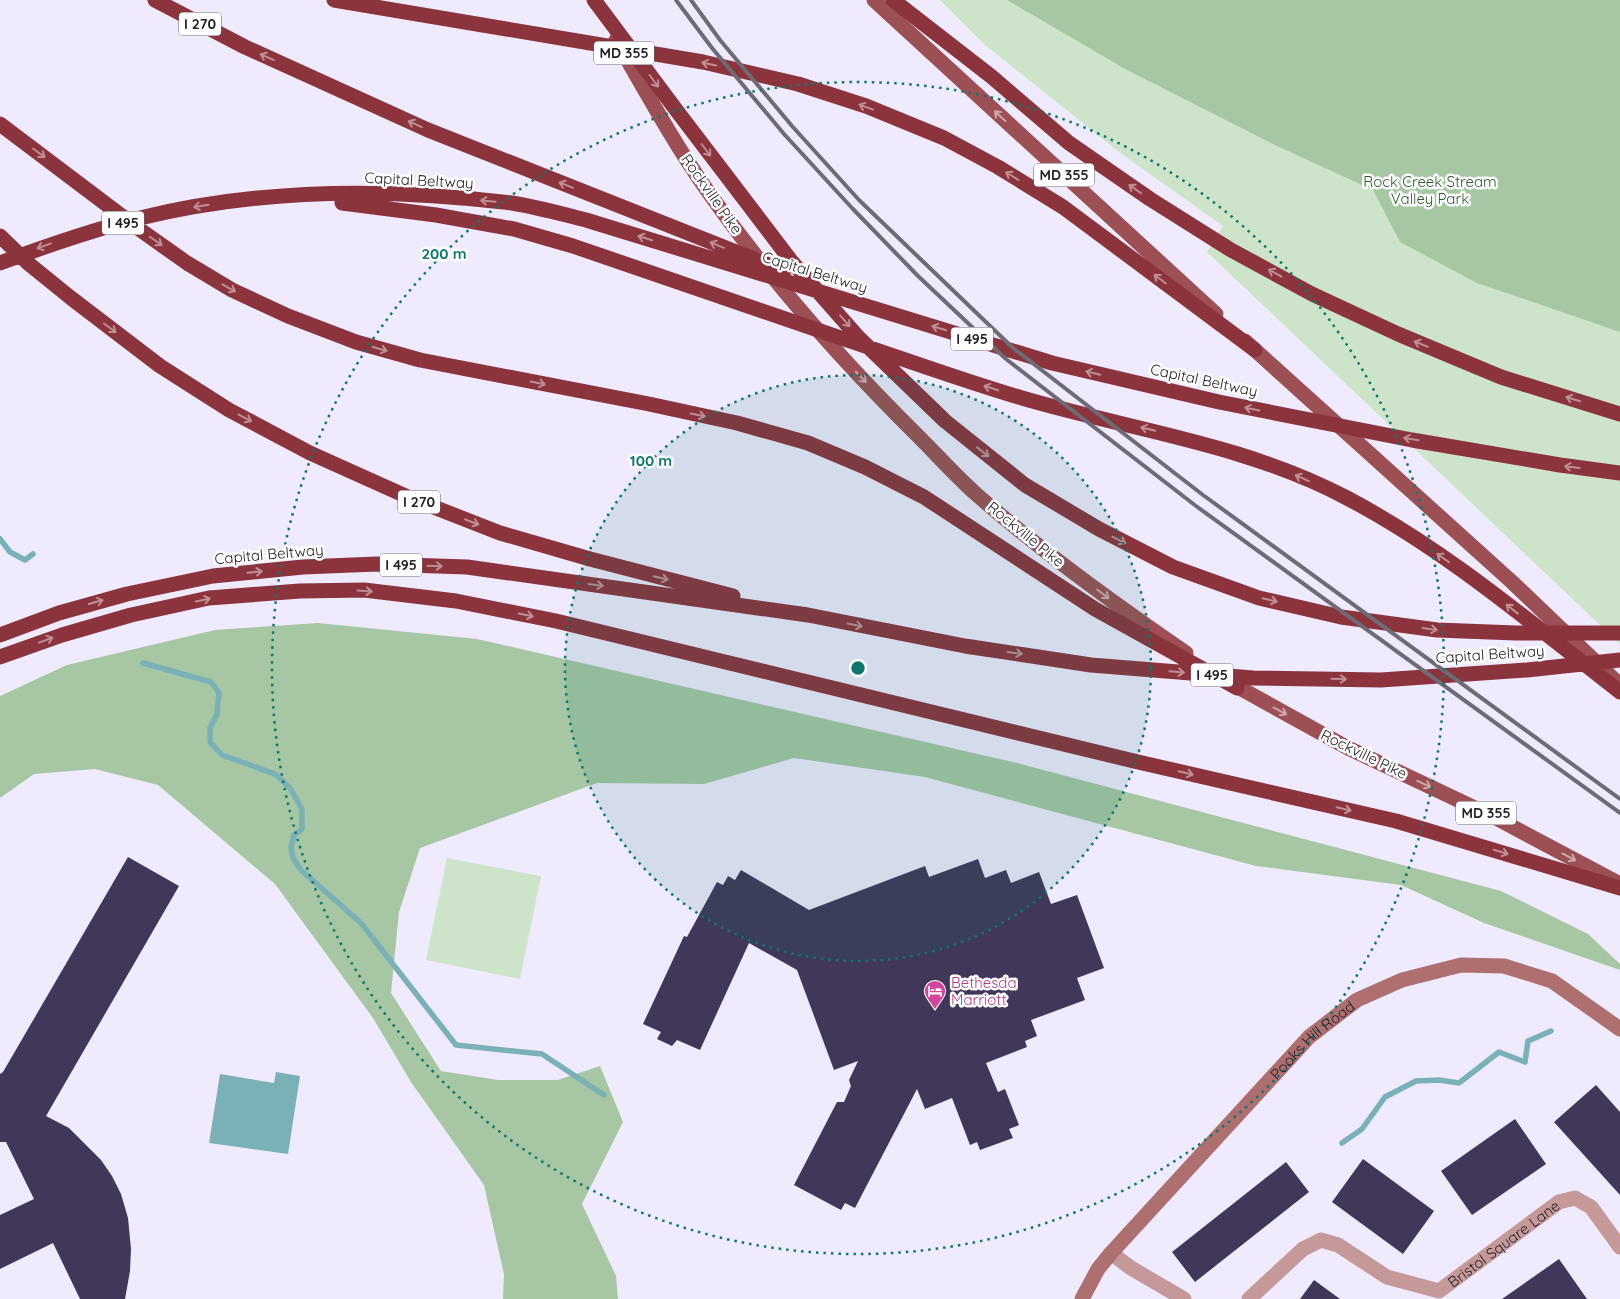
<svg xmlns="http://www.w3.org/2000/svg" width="1620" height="1299" font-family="Quicksand,sans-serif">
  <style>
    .green { fill: #cde4cb }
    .forest { fill: #a6c6a4 }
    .water { fill: #7ab1b6 }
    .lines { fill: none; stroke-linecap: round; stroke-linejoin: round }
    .stream { stroke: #7ab1b6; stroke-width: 5.5 }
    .building { fill: #413759 }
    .street { stroke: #c5999a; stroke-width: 15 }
    .secondary { stroke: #ae6f71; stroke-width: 15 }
    .primary { stroke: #9c5055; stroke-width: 15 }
    .highway { stroke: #8b343d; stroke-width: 15 }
    .rail { stroke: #6e6a76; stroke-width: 4 }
    .oneway { stroke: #bf8f94 }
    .oneway2 { stroke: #cea8aa }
    .ring { fill: none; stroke: #0f766e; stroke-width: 2.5; stroke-dasharray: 2.5 5 }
    .labels { text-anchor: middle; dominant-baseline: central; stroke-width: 5; stroke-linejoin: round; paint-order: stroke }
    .shield { fill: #fff; stroke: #656468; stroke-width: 1 }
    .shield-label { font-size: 14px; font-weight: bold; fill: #232128 }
    .street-label { font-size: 15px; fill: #232128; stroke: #fff }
    .park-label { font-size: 15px; fill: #2e5a2d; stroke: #fff }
    .hotel-label { font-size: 15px; fill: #b23c85; stroke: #fff; text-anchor: start }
    .centre { fill: #0f766e; stroke: #fff; stroke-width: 2.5 }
    .ring-label { font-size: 15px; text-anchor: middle; font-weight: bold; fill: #0f766e; stroke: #fff; stroke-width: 5; stroke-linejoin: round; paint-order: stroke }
  </style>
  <rect width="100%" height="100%" fill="#f0eafd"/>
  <path class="green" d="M940,0H1620V644L1207,252L1223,226L1119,152L985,45Z
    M447,858L541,876L520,979L426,960Z"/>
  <path class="forest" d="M1007,0H1620V332L1477,283L1400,242L1373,190L1277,146L1127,70Z
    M318,623L477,639L1017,763L1217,816L1501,891L1588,934L1620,964V970L1484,923L1401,885L1256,866L925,777L794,758L704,784L597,783L420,848L399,912L391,993L441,1071L498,1080H558L600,1066L623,1122L582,1204L616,1276L618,1299H503L504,1274L484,1185L411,1082L373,1018L275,884L158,785L95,769L34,774L0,798V696L67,665L215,630Z"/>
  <path class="water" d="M276,1072L300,1076L288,1154L209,1143L220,1074L274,1083Z"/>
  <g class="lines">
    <path class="stream" d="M0,539L10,552L25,560L33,554
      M143,663L211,682L219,693L217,714L210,728V742L222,755L275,774L290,788L302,809V829L294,835L291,847L293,858L301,870L361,923L456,1045L542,1054L604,1095
      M1342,1143L1362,1129L1385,1097L1416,1081L1439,1080L1459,1083L1499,1052L1525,1062L1528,1041L1551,1031"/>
  </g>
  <path class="building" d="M128,857L179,886L46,1116L69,1128L101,1160L112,1176L121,1194L128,1218L131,1249L130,1271L125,1299H80L53,1243L0,1269V1215L34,1199L6,1142H0V1074L3,1072Z
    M978,859L985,878L1006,870L1011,883L1039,872L1051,904L1077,895L1104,968L1077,978L1085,1000L1031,1020L1037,1036L1025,1041L1027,1047L986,1063L998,1092L1005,1089L1019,1125L1009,1129L1013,1138L980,1150L977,1142L970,1145L952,1098L925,1109L917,1089L855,1208L845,1203L841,1210L794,1185L837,1102H844L851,1086L849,1080L858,1061L834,1070L797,970L749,943L700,1050L677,1040L672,1046L657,1039L661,1032L643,1024L684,936L687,937L717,882L723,885L728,876L735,880L741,870L809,910L925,866L929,877Z
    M1596,1085L1620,1112V1195L1554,1122Z
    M1515,1119L1546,1164L1472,1215L1441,1171Z
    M1363,1159L1434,1211L1403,1254L1332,1202Z
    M1286,1162L1309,1192L1195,1282L1172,1252Z
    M1559,1259L1587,1299H1502Z
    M1314,1280L1340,1299H1300Z"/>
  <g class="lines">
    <g class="street">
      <path d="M1111,1253L1131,1268L1184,1299"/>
      <path id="s1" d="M1249,1299L1303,1249L1321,1240L1338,1245L1387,1277L1439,1291L1559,1202L1575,1198L1591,1207L1620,1247"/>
    </g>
    <path class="secondary" id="s2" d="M1082,1299L1098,1269L1111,1253L1309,1037L1357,1000L1402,980L1461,965L1504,966L1552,981L1620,1029"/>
    <path class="primary" d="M874,0L1216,314
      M616,40C646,92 675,145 709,193C771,281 842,361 919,437C938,456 956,476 976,494C1042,552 1113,603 1186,653
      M1245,341L1512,582L1620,685
      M1227,681L1348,748L1494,817L1620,884"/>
    <path class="highway" d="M155,0L245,47L428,130L784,271
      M334,0L703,62L798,84L866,106L944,138L998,167L1063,207L1255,350
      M594,0L677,111L792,262L858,337L945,421L1025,485L1099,529L1173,567L1259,598L1341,617L1437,630L1516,633H1620
      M893,0L992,77L1069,143L1150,199L1231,250L1312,294L1398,334L1501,377L1620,414
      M0,124L139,229L187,263L232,290L288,316L356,342L420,360L649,404L737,423L808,443L865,467L924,497L1095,609L1237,688
      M342,203L436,215L514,229L573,246C663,276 752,307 841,338C901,358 961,380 1022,398C1131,430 1245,444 1347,498C1446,550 1532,624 1620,692
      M0,236L29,264L71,298L160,366L229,410L310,453L408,497L500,533L590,559L733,596
      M0,263C46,246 92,230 140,218C261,188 389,188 512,203C537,207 562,214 586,220L1052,363L1219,402L1412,440L1560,465L1620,473
      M0,635L59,613L127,594L213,576L303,567L377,564L467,567L808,615L965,646L1091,665L1253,678L1381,680L1527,670L1620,660
      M0,657L62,635L131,615L209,598L300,591L364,590L456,601L556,621L1138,762L1396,821L1620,888"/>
    <path class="rail" d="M676,0L712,48L784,134L852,208L918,276L1006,359L1196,506L1620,813
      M691,0L720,40L792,126L859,200L1013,348L1203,495L1620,799"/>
  </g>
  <defs><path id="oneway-shaft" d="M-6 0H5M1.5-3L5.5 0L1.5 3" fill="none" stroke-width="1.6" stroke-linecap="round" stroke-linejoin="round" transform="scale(1.25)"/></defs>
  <g class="oneway">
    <use href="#oneway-shaft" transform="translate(267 57) rotate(-156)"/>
    <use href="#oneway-shaft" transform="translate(709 64) rotate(-168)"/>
    <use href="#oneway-shaft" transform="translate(654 81) rotate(53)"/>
    <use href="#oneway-shaft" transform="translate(866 107) rotate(-160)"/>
    <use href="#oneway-shaft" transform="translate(415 124) rotate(-156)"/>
    <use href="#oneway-shaft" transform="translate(706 150) rotate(53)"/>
    <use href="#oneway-shaft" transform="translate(39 153) rotate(37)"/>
    <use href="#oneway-shaft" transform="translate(1012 176) rotate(-148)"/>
    <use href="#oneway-shaft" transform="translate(566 185) rotate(-158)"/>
    <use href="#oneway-shaft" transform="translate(1135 189) rotate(-145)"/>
    <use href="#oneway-shaft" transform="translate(488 201) rotate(-175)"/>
    <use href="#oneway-shaft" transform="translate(201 206) rotate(171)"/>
    <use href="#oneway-shaft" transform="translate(645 238) rotate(-163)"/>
    <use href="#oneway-shaft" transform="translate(156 241) rotate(35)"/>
    <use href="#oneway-shaft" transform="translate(717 245) rotate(-158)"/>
    <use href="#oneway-shaft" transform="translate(44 246) rotate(160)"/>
    <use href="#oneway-shaft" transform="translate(1275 273) rotate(-151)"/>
    <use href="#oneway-shaft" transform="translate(1160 279) rotate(-143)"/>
    <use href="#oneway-shaft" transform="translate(229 288) rotate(29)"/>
    <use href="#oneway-shaft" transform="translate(845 321) rotate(49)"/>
    <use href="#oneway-shaft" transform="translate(110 328) rotate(37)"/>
    <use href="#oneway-shaft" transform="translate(939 328) rotate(-163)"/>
    <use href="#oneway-shaft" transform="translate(1421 344) rotate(-158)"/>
    <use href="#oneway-shaft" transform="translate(380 349) rotate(16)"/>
    <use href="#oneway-shaft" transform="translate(1093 373) rotate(-167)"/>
    <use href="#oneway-shaft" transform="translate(538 383) rotate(11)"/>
    <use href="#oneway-shaft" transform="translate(991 388) rotate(-162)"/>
    <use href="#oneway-shaft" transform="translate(1573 399) rotate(-163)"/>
    <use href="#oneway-shaft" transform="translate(1252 409) rotate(-169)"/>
    <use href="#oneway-shaft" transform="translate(698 415) rotate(12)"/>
    <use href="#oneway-shaft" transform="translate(245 418) rotate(28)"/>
    <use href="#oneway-shaft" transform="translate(1148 429) rotate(-166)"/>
    <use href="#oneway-shaft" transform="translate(1411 439) rotate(-170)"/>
    <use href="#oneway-shaft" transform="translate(983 452) rotate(38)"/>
    <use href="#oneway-shaft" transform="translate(1572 467) rotate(-173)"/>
    <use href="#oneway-shaft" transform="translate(1302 478) rotate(-156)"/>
    <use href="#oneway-shaft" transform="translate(472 522) rotate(21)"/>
    <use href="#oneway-shaft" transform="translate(1119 540) rotate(27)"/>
    <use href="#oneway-shaft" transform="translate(1443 558) rotate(-145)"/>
    <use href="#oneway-shaft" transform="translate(435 566) rotate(2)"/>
    <use href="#oneway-shaft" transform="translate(255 572) rotate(-6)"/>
    <use href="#oneway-shaft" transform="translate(661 578) rotate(14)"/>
    <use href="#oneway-shaft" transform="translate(596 585) rotate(8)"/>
    <use href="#oneway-shaft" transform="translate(365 591) rotate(4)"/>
    <use href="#oneway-shaft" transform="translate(203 600) rotate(-11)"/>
    <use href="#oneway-shaft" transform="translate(1270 600) rotate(13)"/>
    <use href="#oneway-shaft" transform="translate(96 602) rotate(-16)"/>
    <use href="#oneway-shaft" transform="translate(1512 609) rotate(-142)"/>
    <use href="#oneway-shaft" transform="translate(526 615) rotate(11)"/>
    <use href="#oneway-shaft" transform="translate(855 625) rotate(11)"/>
    <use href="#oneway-shaft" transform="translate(1430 629) rotate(8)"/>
    <use href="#oneway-shaft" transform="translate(46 640) rotate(-20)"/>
    <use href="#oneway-shaft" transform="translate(1015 653) rotate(8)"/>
    <use href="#oneway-shaft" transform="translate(1177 672) rotate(5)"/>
    <use href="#oneway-shaft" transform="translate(1339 679) rotate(1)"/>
    <use href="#oneway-shaft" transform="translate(1186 773) rotate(13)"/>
    <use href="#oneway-shaft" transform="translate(1344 809) rotate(13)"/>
    <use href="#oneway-shaft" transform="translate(1501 852) rotate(17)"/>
  </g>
  <g class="oneway2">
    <use href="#oneway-shaft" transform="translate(1000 116) rotate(-137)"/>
    <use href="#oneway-shaft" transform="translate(861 377) rotate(46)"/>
    <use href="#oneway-shaft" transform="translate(1103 594) rotate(37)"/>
    <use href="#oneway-shaft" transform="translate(1280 711) rotate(28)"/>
    <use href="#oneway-shaft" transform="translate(1424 784) rotate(25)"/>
    <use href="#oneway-shaft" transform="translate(1569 857) rotate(28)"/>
  </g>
  <circle cx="858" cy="668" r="293" fill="#0f766e" fill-opacity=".12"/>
  <g class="ring">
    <circle cx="858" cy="668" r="293"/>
    <circle cx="858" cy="668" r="586"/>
  </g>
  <defs>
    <g id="hotel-pin" transform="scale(1.125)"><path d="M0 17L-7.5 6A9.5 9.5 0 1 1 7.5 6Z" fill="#d1479c" stroke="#fff"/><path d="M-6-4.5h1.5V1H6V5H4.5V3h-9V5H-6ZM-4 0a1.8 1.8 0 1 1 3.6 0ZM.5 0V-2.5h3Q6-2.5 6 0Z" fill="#fff"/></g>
  </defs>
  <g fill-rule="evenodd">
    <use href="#hotel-pin" x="935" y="991"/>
  </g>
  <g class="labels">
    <g class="shield">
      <rect x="179" y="12.5" width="42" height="23" rx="4"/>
      <rect x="594" y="41.5" width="60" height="23" rx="4"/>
      <rect x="1034" y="163.5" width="60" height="23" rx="4"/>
      <rect x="102" y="211.5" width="42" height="23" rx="4"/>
      <rect x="951" y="327.5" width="42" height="23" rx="4"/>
      <rect x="398" y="490.5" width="42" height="23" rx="4"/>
      <rect x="380" y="553.5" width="42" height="23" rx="4"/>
      <rect x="1191" y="663.5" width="42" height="23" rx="4"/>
      <rect x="1456" y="801.5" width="60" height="23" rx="4"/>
    </g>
    <g class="shield-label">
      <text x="200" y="24">I 270</text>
      <text x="624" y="53">MD 355</text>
      <text x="1064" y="175">MD 355</text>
      <text x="123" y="223">I 495</text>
      <text x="972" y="339">I 495</text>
      <text x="419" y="502">I 270</text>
      <text x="401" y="565">I 495</text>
      <text x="1212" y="675">I 495</text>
      <text x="1486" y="813">MD 355</text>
    </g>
    <g class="street-label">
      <text transform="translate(419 180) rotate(3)">Capital Beltway</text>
      <text transform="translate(712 194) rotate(55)">Rockville Pike</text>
      <text transform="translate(815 272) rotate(17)">Capital Beltway</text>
      <text transform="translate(1204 380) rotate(12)">Capital Beltway</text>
      <text transform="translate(1026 534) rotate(39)">Rockville Pike</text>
      <text transform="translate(269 554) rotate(-5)">Capital Beltway</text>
      <text transform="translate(1490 654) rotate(-4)">Capital Beltway</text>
      <text transform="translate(1364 754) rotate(26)">Rockville Pike</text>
      <text stroke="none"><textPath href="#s2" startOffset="348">Pooks Hill Road</textPath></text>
      <text stroke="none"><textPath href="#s1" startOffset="304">Bristol Square Lane</textPath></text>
    </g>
    <g class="park-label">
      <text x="1430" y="181">Rock Creek Stream<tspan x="1430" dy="17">Valley Park</tspan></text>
    </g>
    <g class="hotel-label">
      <text x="951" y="982">Bethesda<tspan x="951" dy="17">Marriott</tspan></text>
    </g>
  </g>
  <circle cx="858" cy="668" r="8" class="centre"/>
  <g class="ring-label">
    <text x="444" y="259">200 m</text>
    <text x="651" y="466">100 m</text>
  </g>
</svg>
